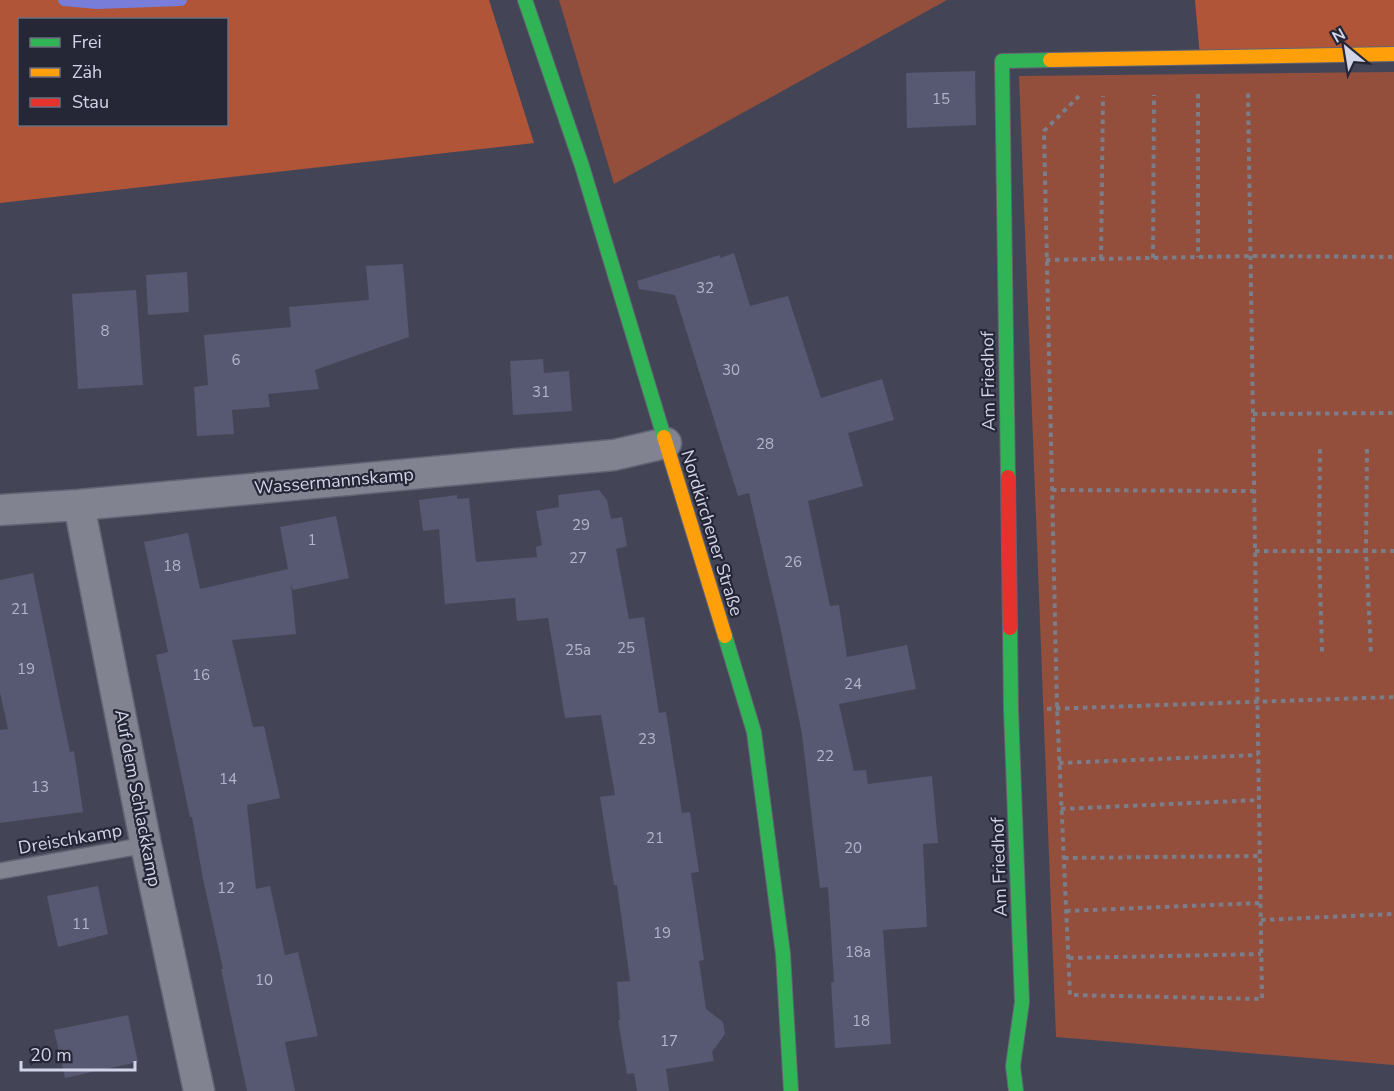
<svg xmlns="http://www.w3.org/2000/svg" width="1394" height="1091" font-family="'Nunito Sans',sans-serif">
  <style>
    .green { fill: #934f3c }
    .forest { fill: #b05538; fill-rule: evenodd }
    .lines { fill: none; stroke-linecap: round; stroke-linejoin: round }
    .stream { stroke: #777dd8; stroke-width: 12 }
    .building { fill: #575871 }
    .lane-casing { stroke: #626474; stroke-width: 18 }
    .street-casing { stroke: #626474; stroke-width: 33 }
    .fast-casing { stroke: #626474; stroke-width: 16 }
    .slow-casing { stroke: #626474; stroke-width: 16 }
    .jam-casing { stroke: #626474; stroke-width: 16 }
    .path { stroke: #7b7d89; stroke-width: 4; stroke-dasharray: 4.5 4.5; stroke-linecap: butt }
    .lane { stroke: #818391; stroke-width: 15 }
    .street { stroke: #818391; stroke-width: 30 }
    .fast { stroke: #30b455; stroke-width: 14 }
    .slow { stroke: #ff9f0a; stroke-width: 14 }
    .jam { stroke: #e5322d; stroke-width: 14 }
    .labels { text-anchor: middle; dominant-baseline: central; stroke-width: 4.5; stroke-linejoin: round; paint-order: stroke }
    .number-label { font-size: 15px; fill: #b3b6cb }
    .street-label { font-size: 18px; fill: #d2d5e9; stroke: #252736 }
  </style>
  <rect width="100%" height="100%" fill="#434557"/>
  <path class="green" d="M559,0H947L614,184Z
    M1394,72V1065L1056,1037L1019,76Z"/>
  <path class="forest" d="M0,0H489L534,143L0,203ZM20,20H226V124H20Z
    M1195,0H1394V58L1200,57Z"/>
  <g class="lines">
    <path class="stream" d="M64,0L97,3L181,0"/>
  </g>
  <path class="building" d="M975,71L976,125L907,128L906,73Z
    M734,253L750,306L788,296L821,398L882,379L894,420L848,433L863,486L808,501L830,606L839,605L847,657L907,645L916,689L839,704L854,771L866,770L868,784L932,776L938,843L923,844L927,927L883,930L891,1044L835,1048L831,982H834L828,887L820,888L802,734L780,626L749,493L738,496L675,295L639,289L637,281L720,255V258Z
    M403,264L409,337L315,370L319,389L268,394L270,407L232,410L234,434L197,436L194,387L208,385L204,335L291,327L289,307L369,300L366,266Z
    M187,272L189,312L148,315L146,275Z
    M136,290L143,385L78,389L72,294Z
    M543,359L544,373L569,371L572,411L513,415L510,361Z
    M599,490L607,500L611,519L622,517L627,546L616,549L629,619L644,617L659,713L666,712L682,813L690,812L699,872L691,873L704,960L699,961L706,1009L723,1022L725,1034L712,1052L714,1061L666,1069L669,1091H637L634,1073L627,1074L618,1020H620L617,982L630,981L617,885H614L600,797L615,795L601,715L565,718L548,618L517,621L515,598L445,604L439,529L423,531L419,500L457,495V499L469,498L476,562L537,557L536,547L542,545L536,511L559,507L558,495Z
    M336,516L349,578L293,590L291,584L296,634L232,640L253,727L264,726L280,798L247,805L256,889L270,886L285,955L298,952L318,1036L285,1042L295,1091H247L221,969H223L203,879L192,817H190L156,655L168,652L144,542L188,533L200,589L288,569L280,527Z
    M33,573L70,752L74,751L83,812L0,823V730L8,729L0,692V580Z
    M98,886L108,934L58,947L47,896Z
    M128,1015L138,1062L65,1078L54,1030Z"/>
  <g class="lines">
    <g class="lane-casing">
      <path id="lane" d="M0,871L146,845"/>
    </g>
    <g class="street-casing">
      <path id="street" d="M79,505L146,845L199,1091
        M0,510L79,505L614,455L666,443"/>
    </g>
    <g class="fast-casing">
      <path id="fast" d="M525,0L582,166L664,437
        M1008,477L1002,61L1050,60
        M1010,628L1011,710L1022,1002L1013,1066L1016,1091
        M725,636L754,732L783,954L791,1091"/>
    </g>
    <g class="slow-casing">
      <path id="slow" d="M1050,60L1394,54
        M664,437L725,636"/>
    </g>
    <g class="jam-casing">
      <path id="jam" d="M1008,477L1010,628"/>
    </g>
    <path class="path" d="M1198,94V257
      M1079,96L1044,131L1057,708L1070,995L1262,999L1248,93
      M1153,258L1154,95
      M1101,259L1103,96
      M1046,260L1251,256L1394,257
      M1253,414L1394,413
      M1320,449L1319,551L1322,652
      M1367,449L1366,551L1371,653
      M1052,490L1254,491
      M1255,551H1394
      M1047,709L1394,697
      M1059,763L1258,755
      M1061,809L1258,800
      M1064,858L1259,856
      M1066,911L1260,903
      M1261,920L1394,914
      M1069,958L1261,954"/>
    <use href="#lane" class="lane"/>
    <use href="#street" class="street"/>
    <use href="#fast" class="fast"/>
    <use href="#slow" class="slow"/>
    <use href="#jam" class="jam"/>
  </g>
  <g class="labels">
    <g class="number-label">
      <text x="941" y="99">15</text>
      <text x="705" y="288">32</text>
      <text x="105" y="331">8</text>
      <text x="236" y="360">6</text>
      <text x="731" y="370">30</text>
      <text x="541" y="392">31</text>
      <text x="765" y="444">28</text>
      <text x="581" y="525">29</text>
      <text x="312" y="540">1</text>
      <text x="578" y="558">27</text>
      <text x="793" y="562">26</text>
      <text x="172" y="566">18</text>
      <text x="20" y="609">21</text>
      <text x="626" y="648">25</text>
      <text x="578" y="650">25a</text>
      <text x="26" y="669">19</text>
      <text x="201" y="675">16</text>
      <text x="853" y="684">24</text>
      <text x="647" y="739">23</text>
      <text x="825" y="756">22</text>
      <text x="228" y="779">14</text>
      <text x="40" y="787">13</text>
      <text x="655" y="838">21</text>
      <text x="853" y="848">20</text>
      <text x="226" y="888">12</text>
      <text x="81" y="924">11</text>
      <text x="662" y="933">19</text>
      <text x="858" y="952">18a</text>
      <text x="264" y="980">10</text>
      <text x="861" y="1021">18</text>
      <text x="669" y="1041">17</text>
    </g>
    <g class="street-label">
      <text transform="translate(988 381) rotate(-91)">Am Friedhof</text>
      <text transform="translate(334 481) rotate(-5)">Wassermannskamp</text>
      <text transform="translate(712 533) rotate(73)">Nordkirchener Straße</text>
      <text transform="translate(138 798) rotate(79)">Auf dem Schlackkamp</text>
      <text transform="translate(70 839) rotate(-10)">Dreischkamp</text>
      <text transform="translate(999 867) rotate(-92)">Am Friedhof</text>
    </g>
  </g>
  <rect x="18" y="18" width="210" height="108" fill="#252736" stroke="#6a6d7e" stroke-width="1.5"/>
  <rect x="30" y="38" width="30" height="9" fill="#30b455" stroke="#6a6d7e" stroke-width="1.5"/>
  <text x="72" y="48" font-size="18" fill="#d2d5e9">Frei</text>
  <rect x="30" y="68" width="30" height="9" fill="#ff9f0a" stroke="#6a6d7e" stroke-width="1.5"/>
  <text x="72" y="78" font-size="18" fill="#d2d5e9">Zäh</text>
  <rect x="30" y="98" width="30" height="9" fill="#e5322d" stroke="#6a6d7e" stroke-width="1.5"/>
  <text x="72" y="108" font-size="18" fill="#d2d5e9">Stau</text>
  <g transform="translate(1346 48) rotate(330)" stroke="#252736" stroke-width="4.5" paint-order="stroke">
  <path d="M0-4.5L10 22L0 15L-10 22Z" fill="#d2d5e9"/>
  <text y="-9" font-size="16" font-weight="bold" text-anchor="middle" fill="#d2d5e9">N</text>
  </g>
  <path d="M21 1061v9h114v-9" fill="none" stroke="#d2d5e9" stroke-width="3"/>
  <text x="30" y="1061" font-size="18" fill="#d2d5e9" stroke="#252736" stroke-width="4.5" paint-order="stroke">20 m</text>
</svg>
